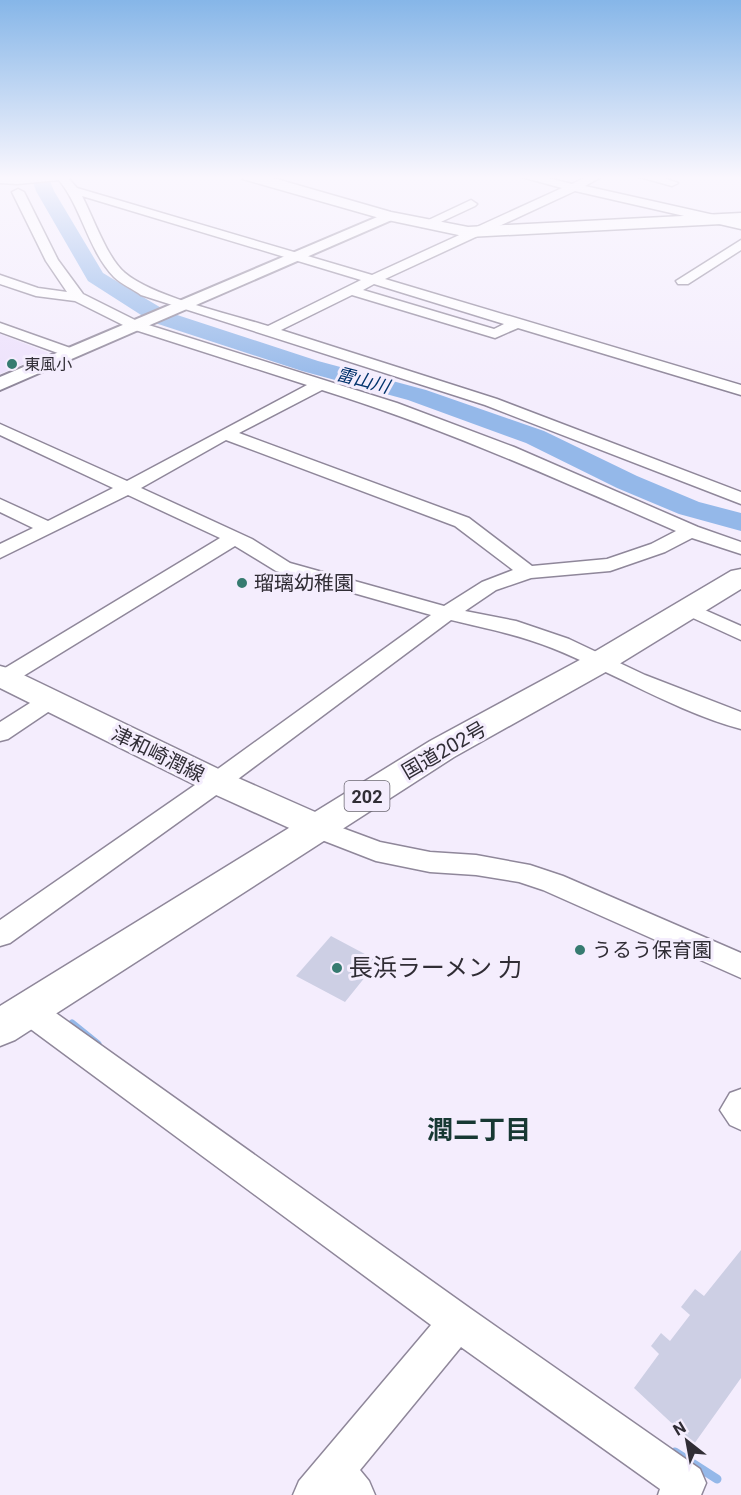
<svg xmlns="http://www.w3.org/2000/svg" width="741" height="1495" font-family="Roboto,'Noto Sans JP',sans-serif">
  <style>
    .built { fill: #ede1fc }
    .lines { fill: none; stroke-linecap: round; stroke-linejoin: round }
    .stream-far1 { stroke: #94b8e9; stroke-width: 7 }
    .stream { stroke: #94b8e9; stroke-width: 9 }
    .river { fill: #94b8e9; fill-rule: evenodd }
    .building { fill: #cdcfe4 }
    .minor-casing { stroke: #8f879a; stroke-width: 3 }
    .tertiary-casing { stroke: #8f879a; stroke-width: 4 }
    .secondary-casing { stroke: #8f879a; stroke-width: 3 }
    .trunk-casing { stroke: #8f879a; stroke-width: 3 }
    .minor { fill: #fff; fill-rule: evenodd }
    .tertiary { fill: #fff; fill-rule: evenodd }
    .secondary { fill: #fff; fill-rule: evenodd }
    .trunk { fill: #fff; fill-rule: evenodd }
    .poi-dot { fill: #367b70; stroke: #f4edfd; stroke-width: 2 }
    .labels { text-anchor: middle; dominant-baseline: central; stroke-width: 6; stroke-linejoin: round; paint-order: stroke }
    .far-poi-label { font-size: 16px; fill: #302d35; stroke: #f4edfd; text-anchor: start }
    .far-water-label { font-size: 18px; font-style: italic; fill: #02336c; stroke: #f4edfd }
    .shield { fill: #f4edfd; stroke: #6b6771; stroke-width: 1.5 }
    .shield-label { font-size: 18px; font-weight: bold; fill: #302d35 }
    .poi-label { font-size: 20px; fill: #302d35; stroke: #f4edfd; text-anchor: start }
    .street-label { font-size: 20px; fill: #302d35; stroke: #f4edfd }
    .near-poi-label { font-size: 24px; fill: #302d35; stroke: #f4edfd; text-anchor: start }
    .near-neighbourhood-label { font-size: 26px; font-weight: bold; fill: #173833; stroke: #f4edfd }
  </style>
  <rect width="100%" height="100%" fill="#f4edfd"/>
  <path class="built" d="M0,334L49,353L0,374Z"/>
  <g class="lines">
    <path class="stream-far1" d="M72,1023L98,1044"/>
    <path class="stream" d="M675,1452L717,1479"/>
    <path class="river" d="M31,176H48L54,191L103,273L168,312L318,361L426,390L544,431L637,476L699,502L741,513V531L679,514L617,488L526,443L408,400L302,371L152,322L88,281L36,191Z"/>
  </g>
  <path class="building" d="M331,936L378,961L345,1002L296,976Z
    M741,1250V1378L694,1444L634,1388L659,1354L651,1346L661,1333L670,1341L690,1315L681,1307L695,1289L704,1296Z"/>
  <g class="lines">
    <g class="minor-casing">
      <path id="minor" d="M29,176H71L69,179L77,188L372,275L562,188L518,176H540L572,184L588,176H603L585,186L741,221V229L575,191L385,279L741,385V395L518,328L495,338L352,295L281,330L497,399L741,492V504L485,405L141,295C133,289 121,284 114,277C88,250 82,208 59,180L17,184L0,183V177ZM82,196L361,280L268,326C230,314 153,297 125,273C107,258 93,217 82,196ZM374,284L504,324L494,329L363,290Z
        M636,176H658L678,183L672,186Z
        M18,189L24,192L58,260L83,294L139,322L397,403L514,447L698,527L741,542V554L692,538L665,552L610,571L531,578L496,590L465,611L516,621L569,639L645,675L741,712V729C675,711 615,673 552,648C519,635 485,628 451,620L226,788L10,943L0,946V920L208,776L431,615L276,571L235,546L12,683L0,684V671L220,538L128,495L0,558V544L33,528L0,512V499L48,521L113,488L0,435V424L127,481L307,385L129,328L75,301L36,296L0,284V275L38,288L67,292L46,261L12,192ZM322,390C444,428 559,480 676,531L651,544L607,559L532,566L469,518L239,433ZM226,440L455,526L513,570L482,582L444,606L290,563L252,539L141,488Z
        M471,200L477,204L475,206L430,227H422L420,224Z
        M741,240V250L688,284H678L676,281Z
        M0,323L76,350L79,353L76,356H66L0,332Z
        M689,603L741,626V640L682,613L679,609L682,605Z
        M49,694L57,696L60,701L57,706L8,739L0,741V722L41,696Z
        M318,819L380,842L430,852L476,855L530,865L563,876L741,953V978L543,890L519,882L476,875L430,872L376,861L309,835L305,828L309,821Z
        M28,998L39,1001L471,1309L700,1469L706,1483L701,1495H658L660,1489L461,1347L360,1470L369,1481L375,1495H293L299,1481L431,1325L17,1019L13,1010L17,1001Z
        M741,1089V1130L730,1125L720,1110L730,1093Z"/>
    </g>
    <g class="tertiary-casing">
      <path id="tertiary" d="M389,212L396,216L394,219L0,390V377Z"/>
    </g>
    <g class="secondary-casing">
      <path id="secondary" d="M241,176H266L391,212L468,227L741,213V223L468,237L383,219L243,179Z
        M0,666L11,669L229,774L331,819L336,828L331,837L318,841L205,790L0,688Z"/>
    </g>
    <g class="trunk-casing">
      <path id="trunk" d="M741,569V589L611,669L454,757L15,1040L0,1046V1006L430,741L589,655L731,571Z"/>
    </g>
    <use href="#minor" class="minor"/>
    <use href="#tertiary" class="tertiary"/>
    <use href="#secondary" class="secondary"/>
    <use href="#trunk" class="trunk"/>
  </g>
  <linearGradient id="sky" x2="0" y2="1"><stop stop-color="#86b6e8"/><stop offset="0.46" stop-color="#faf7fe"/><stop offset="1" stop-color="#faf7fe" stop-opacity="0"/></linearGradient>
  <rect width="741" height="386" fill="url(#sky)"/>
  <g class="poi-dot">
    <circle cx="12" cy="364" r="6"/>
    <circle cx="242" cy="583" r="6"/>
    <circle cx="580" cy="950" r="6"/>
    <circle cx="337" cy="968" r="6"/>
  </g>
  <g class="labels">
    <g class="far-poi-label">
      <text x="24" y="364">東風小</text>
    </g>
    <g class="far-water-label">
      <text transform="translate(363 380) rotate(15)">雷山川</text>
    </g>
    <rect class="shield" x="344.5" y="781" width="45" height="30" rx="4.5"/>
    <g class="shield-label">
      <text x="367" y="796">202</text>
    </g>
    <g class="poi-label">
      <text x="254" y="583">瑠璃幼稚園</text>
      <text x="592" y="950">うるう保育園</text>
    </g>
    <g class="street-label">
      <text transform="translate(444 750) rotate(-30)">国道202号</text>
      <text transform="translate(158 754) rotate(26)">津和崎潤線</text>
    </g>
    <g class="near-poi-label">
      <text x="349" y="968">長浜ラーメン 力</text>
    </g>
    <g class="near-neighbourhood-label">
      <text x="479" y="1130">潤二丁目</text>
    </g>
  </g>
  <g transform="translate(687 1441) rotate(329)" stroke="#f4edfd" stroke-width="4.5" paint-order="stroke">
  <path d="M0-4.5L10 22L0 15L-10 22Z" fill="#302d35"/>
  <text y="-9" font-size="16" font-weight="bold" text-anchor="middle" fill="#302d35">N</text>
  </g>
</svg>
